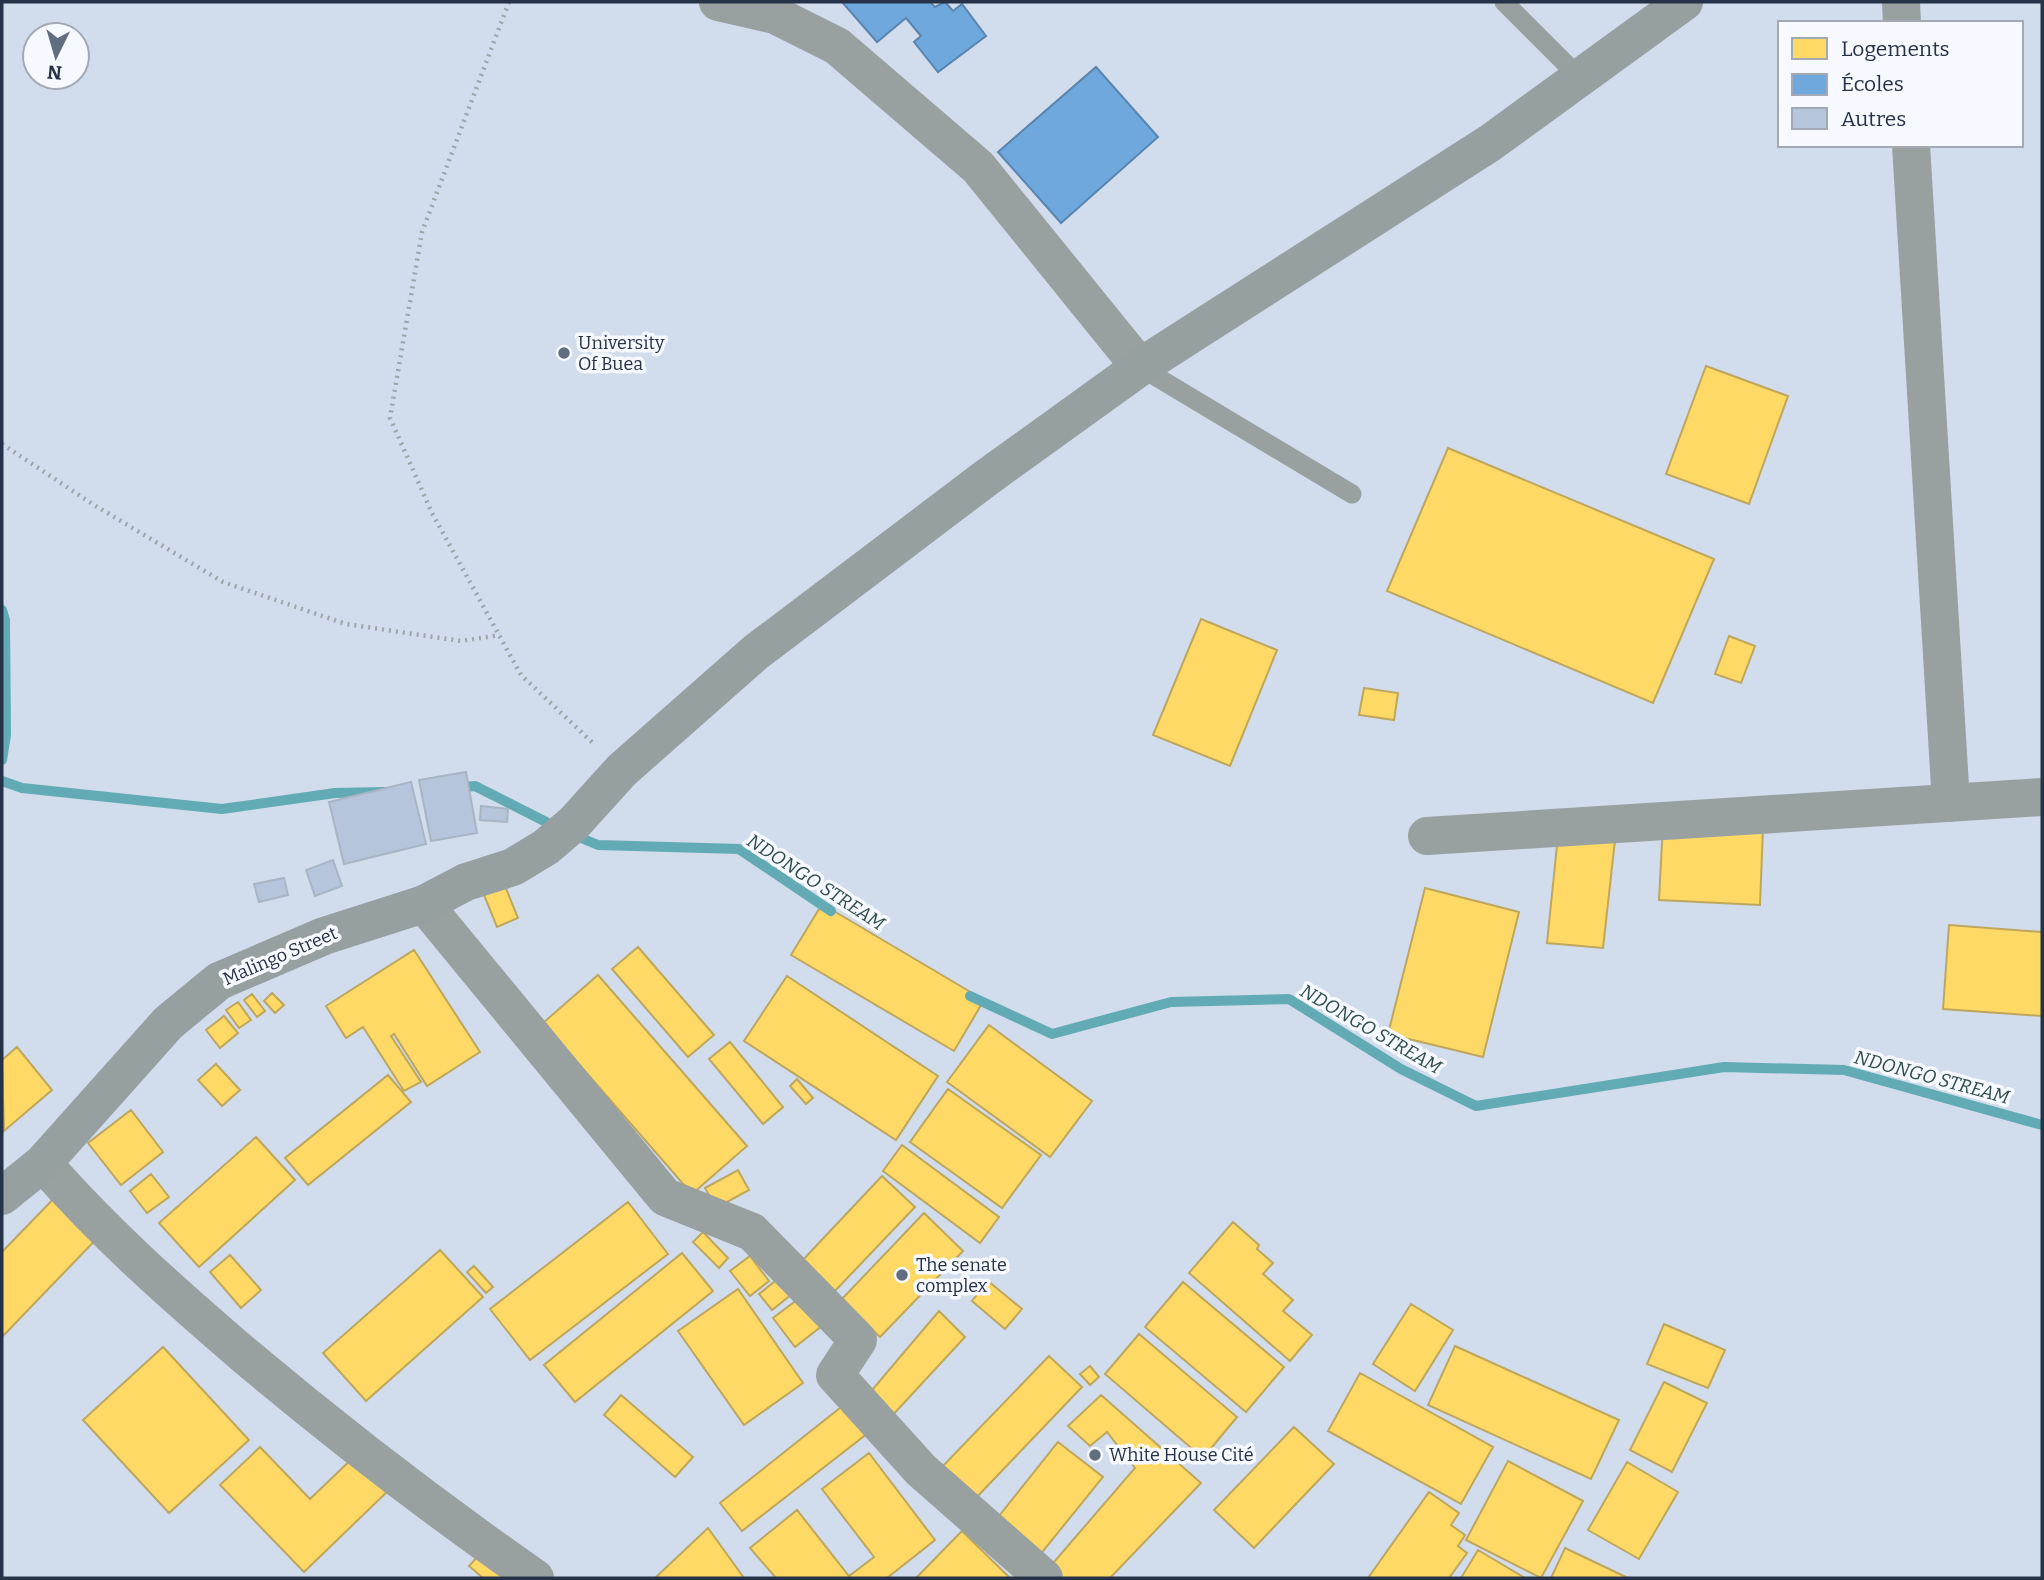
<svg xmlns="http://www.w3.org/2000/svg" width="2044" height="1580" font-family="Bitter,serif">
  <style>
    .homes { fill: #ffd966; stroke: #bea75d; stroke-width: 2 }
    .schools { fill: #6fa8dc; stroke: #5985af; stroke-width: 2 }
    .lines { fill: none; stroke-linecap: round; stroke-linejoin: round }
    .stream { stroke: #62abb4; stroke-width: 10 }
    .building { fill: #b6c5db; stroke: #a9b4c5; stroke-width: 2 }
    .path { stroke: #9da5a8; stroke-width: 4.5; stroke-dasharray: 2 5; stroke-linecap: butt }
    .lane { stroke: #99a0a0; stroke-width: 19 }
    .street { stroke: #99a0a0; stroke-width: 38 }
    .secondary { stroke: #97a0a1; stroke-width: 38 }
    .poi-dot { fill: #616e81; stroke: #f6f9ff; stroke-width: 2.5 }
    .labels { text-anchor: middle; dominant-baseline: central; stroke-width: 7; stroke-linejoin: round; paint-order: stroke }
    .poi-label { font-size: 18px; fill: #253247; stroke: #f6f9ff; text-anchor: start }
    .street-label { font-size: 18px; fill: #253247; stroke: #f6f9ff }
    .water-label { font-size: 19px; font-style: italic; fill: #2e4c4d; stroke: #f6f9ff }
  </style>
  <rect width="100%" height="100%" fill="#d1dced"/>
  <path class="homes" d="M1706,366L1788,396L1749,504L1666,474Z
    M1448,448L1714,559L1653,703L1387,591Z
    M1201,619L1277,650L1230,766L1153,735Z
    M1729,636L1755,646L1741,683L1715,674Z
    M1364,688L1398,693L1394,720L1359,715Z
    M1560,816L1617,822L1603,948L1547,943Z
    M1663,823L1763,828L1760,905L1659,900Z
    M505,886L518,918L497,927L484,895Z
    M1425,888L1519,912L1483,1057L1388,1034Z
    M822,904L984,1000L954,1051L791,955Z
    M1949,925L2042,932V1016L1943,1009Z
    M638,947L714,1035L688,1057L612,969Z
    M414,950L480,1052L427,1086L394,1034L391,1036L421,1082L404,1091L363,1027L346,1038L326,1006Z
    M598,975L747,1146L692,1194L543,1023Z
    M787,976L938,1076L896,1140L744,1041Z
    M272,993L284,1005L275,1013L264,1001Z
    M252,994L265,1011L257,1017L244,1000Z
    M238,1002L251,1020L239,1028L226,1010Z
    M224,1016L238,1033L220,1048L206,1030Z
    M989,1025L1092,1101L1050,1157L947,1082Z
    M730,1042L783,1107L763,1124L709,1059Z
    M17,1047L52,1090L4,1131L2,1060Z
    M216,1064L240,1090L222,1106L198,1080Z
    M388,1075L411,1102L308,1185L285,1158Z
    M797,1079L813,1098L806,1104L790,1086Z
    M948,1089L1041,1155L1002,1208L910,1142Z
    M131,1110L163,1152L121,1185L88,1143Z
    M256,1137L295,1180L199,1267L159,1223Z
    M902,1145L999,1217L980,1243L883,1171Z
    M738,1170L749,1190L716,1208L705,1188Z
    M151,1174L169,1197L147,1213L130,1191Z
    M882,1176L915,1207L833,1293L800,1263Z
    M64,1188L107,1228L2,1337V1252Z
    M628,1202L668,1254L530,1360L490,1309Z
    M924,1213L963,1251L880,1337L841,1300Z
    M1233,1222L1259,1245L1257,1249L1273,1263L1263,1274L1293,1300L1283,1311L1312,1335L1290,1361L1189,1273Z
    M703,1232L728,1258L719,1268L693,1242Z
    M440,1250L483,1297L366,1401L323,1353Z
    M682,1253L713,1291L575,1402L544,1365Z
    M230,1255L261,1290L241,1308L210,1272Z
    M750,1256L769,1281L750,1296L730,1271Z
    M474,1266L493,1287L486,1293L467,1272Z
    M779,1278L792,1294L772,1310L759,1294Z
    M988,1281L1022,1309L1005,1329L972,1301Z
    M1183,1282L1284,1367L1246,1412L1145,1327Z
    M738,1289L803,1383L744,1425L678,1331Z
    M801,1297L823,1325L795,1347L773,1318Z
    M1411,1304L1453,1330L1415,1391L1373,1364Z
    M939,1311L965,1337L890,1418L867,1396Z
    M1664,1324L1725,1350L1708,1388L1647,1364Z
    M1139,1334L1237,1417L1203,1458L1105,1374Z
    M1455,1346L1619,1420L1591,1479L1428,1405Z
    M163,1347L249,1440L169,1513L83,1420Z
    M1049,1356L1082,1387L973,1501L940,1469Z
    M1090,1366L1099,1377L1090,1385L1080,1374Z
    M1360,1373L1493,1447L1461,1504L1328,1431Z
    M1664,1382L1707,1403L1672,1472L1630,1450Z
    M621,1395L693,1457L675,1477L604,1415Z
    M1101,1395L1201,1483L1110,1578H1059L1048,1569L1135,1468L1107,1432L1090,1446L1068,1426Z
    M845,1404L868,1433L742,1531L720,1503Z
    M1294,1427L1334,1464L1254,1548L1214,1510Z
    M1058,1442L1103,1477L1039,1556L995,1521Z
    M260,1447L310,1499L357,1454L390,1489L304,1572L220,1485Z
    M869,1453L935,1540L887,1578H776L750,1548L797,1510L849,1576L874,1557L822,1489Z
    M1508,1461L1583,1501L1541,1578L1466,1540Z
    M1627,1462L1678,1492L1639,1559L1588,1530Z
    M1429,1492L1459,1513L1451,1525L1465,1535L1458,1546L1467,1553L1449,1578H1368Z
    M708,1528L744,1578H655Z
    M962,1531L1010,1578H916Z
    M1565,1548L1628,1578H1551Z
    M1478,1550L1525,1578H1461Z
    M479,1555L505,1578H483L469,1566Z"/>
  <path class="schools" d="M842,2H930L935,7L945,2L953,11L962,4L986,36L938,72L914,42L921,36L906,18L877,42Z
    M1096,67L1158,137L1061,223L998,152Z"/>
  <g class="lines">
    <path class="stream" d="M2,610L5,620L6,735L2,760
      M2,781L22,788L222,809L335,793L384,792
      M456,788L475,786L556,827
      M574,835L598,845L739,849L831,911
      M970,996L1052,1034L1171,1002L1289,999L1401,1069L1476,1106L1724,1067L1844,1070L2042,1125"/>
  </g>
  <path class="building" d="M466,772L477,833L431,841L419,780Z
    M411,782L426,844L344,864L329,802Z
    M481,806L508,809L507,822L480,820Z
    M333,860L342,886L315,896L306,870Z
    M284,878L288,895L259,902L254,884Z"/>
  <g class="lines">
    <path class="path" d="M509,2L422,232L390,418L432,513L521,675L595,745
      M2,444L94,505L223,582L346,624L461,641L500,635"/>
    <path class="lane" d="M1504,2L1580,78
      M1140,367L1352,494"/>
    <path class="street" d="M718,2L775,15L837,46L978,167L1140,367
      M1901,2L1902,23
      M1911,145L1951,803
      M1427,836L2042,797
      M424,904L665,1197L752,1232L858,1340L835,1375L921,1470L1044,1578
      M43,1163C104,1233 173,1294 243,1354C337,1433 434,1508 535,1578"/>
    <path class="secondary" d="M2,1196L43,1163L168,1023L219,981L324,936L424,904L466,882L513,867L546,847L574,823L622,770L756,652L986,478L1140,367L1490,143L1684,2"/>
  </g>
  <g class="poi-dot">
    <circle cx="564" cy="353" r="7"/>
    <circle cx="902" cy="1275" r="7"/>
    <circle cx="1095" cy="1455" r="7"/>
  </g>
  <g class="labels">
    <g class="poi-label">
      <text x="578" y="343">University<tspan x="578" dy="21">Of Buea</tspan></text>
      <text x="916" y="1265">The senate<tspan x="916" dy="21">complex</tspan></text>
      <text x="1109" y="1455">White House Cité</text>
    </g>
    <g class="street-label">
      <text transform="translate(280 956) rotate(-23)">Malingo Street</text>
    </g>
    <g class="water-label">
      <text transform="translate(816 882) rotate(33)">NDONGO STREAM</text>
      <text transform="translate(1371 1029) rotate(30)">NDONGO STREAM</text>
      <text transform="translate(1932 1077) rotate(15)">NDONGO STREAM</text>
    </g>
  </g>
  <rect width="2044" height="1580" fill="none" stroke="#253247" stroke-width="7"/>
  <rect x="1778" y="21" width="245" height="126" fill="#f6f9ff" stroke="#a2a9b5" stroke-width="2"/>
  <rect x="1792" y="38" width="35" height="21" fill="#ffd966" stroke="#a2a9b5" stroke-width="2"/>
  <text x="1841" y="56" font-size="21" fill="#253247">Logements</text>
  <rect x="1792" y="74" width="35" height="21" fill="#6fa8dc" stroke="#a2a9b5" stroke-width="2"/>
  <text x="1841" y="91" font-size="21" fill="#253247">Écoles</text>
  <rect x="1792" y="108" width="35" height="21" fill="#b6c5db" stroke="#a2a9b5" stroke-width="2"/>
  <text x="1841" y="126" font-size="21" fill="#253247">Autres</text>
  <g transform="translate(56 56) rotate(185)"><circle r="33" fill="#f6f9ff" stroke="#a2a9b5" stroke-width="2"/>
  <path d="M0-5L12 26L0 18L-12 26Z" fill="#616e81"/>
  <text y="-10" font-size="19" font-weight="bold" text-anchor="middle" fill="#253247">N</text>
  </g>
</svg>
